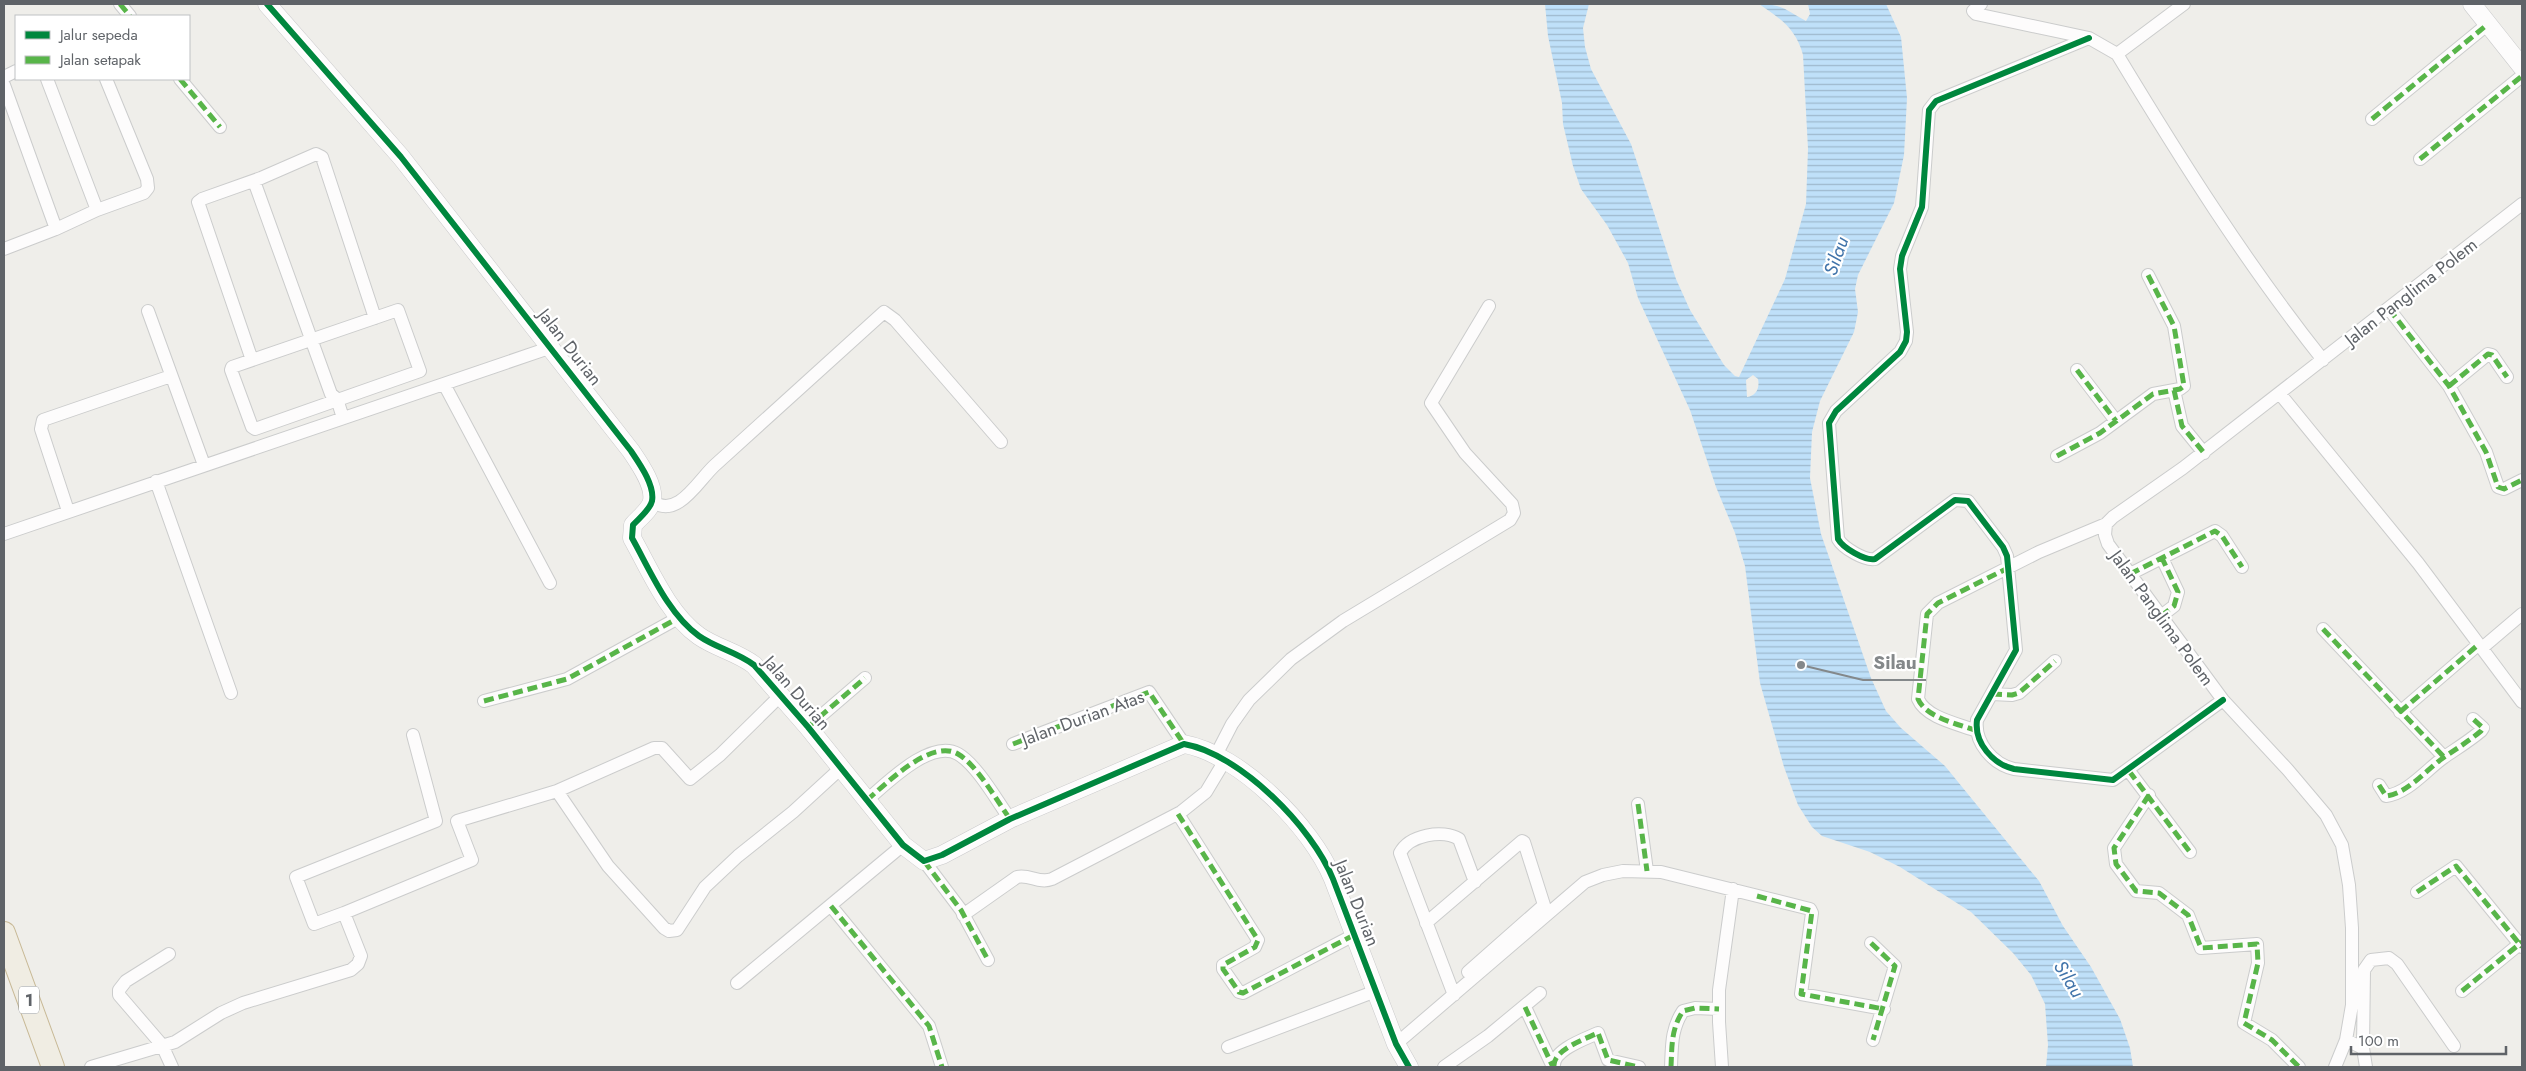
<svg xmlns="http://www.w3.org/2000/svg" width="2526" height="1071" font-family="Jost,sans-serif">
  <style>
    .water { fill: url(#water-rules); fill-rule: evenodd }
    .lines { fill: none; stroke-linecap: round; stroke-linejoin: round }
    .street-casing { stroke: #cbcccc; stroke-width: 14 }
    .secondary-casing { stroke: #cacacb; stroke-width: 19 }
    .highway-casing { stroke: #c8b996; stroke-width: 24 }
    .street { stroke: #fdfcfc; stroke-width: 12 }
    .secondary { stroke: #fdfcfc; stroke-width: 18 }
    .highway { stroke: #f0ede3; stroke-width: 22 }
    .quiet { stroke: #58b549; stroke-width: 5; stroke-dasharray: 10 5; stroke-linecap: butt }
    .cycleway-casing { stroke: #fff; stroke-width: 9 }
    .cycleway { stroke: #00873e; stroke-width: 6 }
    .labels { text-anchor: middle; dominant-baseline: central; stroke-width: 4.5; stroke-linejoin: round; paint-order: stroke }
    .shield { fill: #fff; stroke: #8f9295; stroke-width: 1 }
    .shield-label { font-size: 16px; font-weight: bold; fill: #5f6368 }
    .street-label { font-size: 18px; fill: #5f6368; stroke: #fff }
    .water-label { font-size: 19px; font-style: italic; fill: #4174aa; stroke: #fff }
    .leader { fill: none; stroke: #84888a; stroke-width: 2 }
    .callout-dot { fill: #84888a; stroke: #fff; stroke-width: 2 }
    .callout-label { font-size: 19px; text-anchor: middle; font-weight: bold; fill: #84888a; stroke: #fff; stroke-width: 4.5; stroke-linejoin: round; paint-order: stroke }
  </style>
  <defs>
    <pattern id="water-rules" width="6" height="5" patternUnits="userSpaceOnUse" patternTransform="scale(1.25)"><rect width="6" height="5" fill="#bfe0f9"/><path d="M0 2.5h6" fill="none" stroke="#9eb9cd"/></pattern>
  </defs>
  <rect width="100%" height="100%" fill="#efeeea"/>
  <path class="water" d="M1545,4H1589L1583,28L1585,47L1591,69L1631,144L1676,279L1690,310L1724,365L1735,376L1739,377L1785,279L1806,204L1808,149L1803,55C1796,29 1781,19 1759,4C1783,4 1787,11 1806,21L1810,14L1808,4H1886L1901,37L1907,98L1904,155L1894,203L1858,275L1855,289L1858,312L1854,332L1820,401L1812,432L1810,478L1821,534L1871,678L1886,711L1901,728L1945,766L2039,881L2063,926L2091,967L2120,1019L2130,1048L2133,1067H2046L2048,1045L2045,1004L2031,975L2013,953L1971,912L1900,867L1870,852L1822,836L1812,827L1798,805L1784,767L1760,683L1745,566L1735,533L1716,487L1690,410L1638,298L1628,263L1607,225L1581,189L1573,166L1563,124L1562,103L1548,36ZM1753,375L1758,379C1760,388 1756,396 1747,397L1746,380Z"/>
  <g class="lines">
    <g class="street-casing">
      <path id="street" d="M120,4L130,16
        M1981,4L1973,11L1976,14L2089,38L2117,54C2181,160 2246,263 2323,360
        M2089,38L1936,101L1929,110L1922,207L1902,256L1900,269L1907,332L1906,341L1900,352L1836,411L1829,423L1838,539C1843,548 1865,561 1875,559L1955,500L1968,501L2003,547L2007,556L2016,650L1977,720C1974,743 1993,764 2014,769L2113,780L2223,700
        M2117,54L2184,4
        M4,77L16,71
        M47,79L97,210
        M180,79L220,127
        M4,85L56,229L4,249
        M2372,119L2488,24
        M2420,159L2522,76
        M254,181L331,394L337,399L343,418
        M56,229L97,210L144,193L148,188L147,179L106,79
        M2389,309L2449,386L2486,452L2498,487L2504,489L2522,480
        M398,310L420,371L255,429L252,427L231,370L232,367Z
        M148,311L204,465
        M252,360L198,202L202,199L261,178L316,154L322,157L375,318
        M2077,370L2116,421
        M444,384L550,583
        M2449,386L2488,354L2492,355L2507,377
        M2174,390L2182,426L2204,453
        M2280,394L2418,563L2522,702
        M2057,456L2100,433L2153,394L2180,389L2184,386L2174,326L2148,275
        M156,481L231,693
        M652,501C677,520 698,481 714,466L884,312L895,320L1001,442
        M68,511L41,429L43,420L171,376
        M4,534L552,347
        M2130,574L2215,531L2222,536L2242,567
        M2161,616L2174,606L2178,592L2162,558
        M2323,629L2444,757
        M2482,648L2522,614
        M1992,694L2012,695L2019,693L2055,661
        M484,701L567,679L680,617
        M2400,712L2479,644
        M808,727L865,678
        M1977,731C1959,724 1926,718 1918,699L1927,614L1938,603L2039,552L2106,524
        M1013,744L1149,692L1184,744
        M1215,757L1232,724L1249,700L1291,659L1343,621L1510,520L1514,513L1512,504L1465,453L1431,403L1489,306
        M2129,771L2190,852
        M2379,785L2386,796C2408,793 2425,771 2443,758C2456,749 2469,741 2481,731L2483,728L2473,719
        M557,791L608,866L664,928L669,931L677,930L705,887L738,856L793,812L841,768
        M2149,795L2114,848L2116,864L2136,891L2159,893L2188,915L2201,948L2257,944L2258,963L2244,1023L2272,1040L2299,1067
        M867,800C886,784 931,738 958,754C977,765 997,801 1010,819
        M1638,804L1647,871
        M1178,814L1258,940L1255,947L1223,965V969L1239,992L1243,993L1354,935
        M924,861L961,910L988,960
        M2417,892L2456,866L2522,947
        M831,906L929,1026L942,1067
        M344,913L314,924L296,877L436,821L413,735
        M963,915L1017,877C1030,874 1039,884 1052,879L1181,812L1206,792L1224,762
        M1426,923L1522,841L1524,842L1544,905L1468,972
        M1871,943L1895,966L1873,1040
        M169,954L126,981L119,990V995L162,1045L172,1067
        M737,983L903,845
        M2462,991L2522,942
        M1454,995L1400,853C1409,835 1443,829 1459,839L1475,882
        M1525,1007L1553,1067
        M2346,1040L2363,1048L2364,970L2371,960L2389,958L2397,964L2454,1046
        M1396,1044L1585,882L1603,875L1623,871L1661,872L1810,909L1812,913L1801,994L1884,1009
        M1228,1047L1376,991
        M2363,1048L2366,1067
        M91,1067L175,1042L221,1013L243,1003L351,970L358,964L361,956L344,913L472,860L457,821L557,791L654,748H662L690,779L720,755L781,695
        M1444,1067L1488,1036L1540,993
        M1554,1067C1552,1050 1585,1039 1598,1033L1608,1060L1639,1067
        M1671,1067C1672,1046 1671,1029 1683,1011L1695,1008L1719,1009
        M1722,1067L1719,1022V990L1733,889
        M2335,1067L2346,1040L2352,1005V928L2349,885L2342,845L2326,815L2288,770L2223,700L2108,544L2105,535L2106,524L2113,517L2183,468L2522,204"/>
    </g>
    <g class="secondary-casing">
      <path id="secondary" d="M267,4L401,157L631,451C639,463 655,485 652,501C650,510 639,518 633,525L632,538C650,570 668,614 699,636C716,648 737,652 754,665L808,727L903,845L924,861L942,855L1010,819L1184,744C1240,754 1312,827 1333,879L1396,1044L1409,1067
        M2472,4L2522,67"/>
    </g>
    <g class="highway-casing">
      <path id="highway" d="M4,933L53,1067"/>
    </g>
    <use href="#street" class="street"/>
    <use href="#secondary" class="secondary"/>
    <use href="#highway" class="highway"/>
    <path class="quiet" d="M120,4L130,16
      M180,79L220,127
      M2372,119L2488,24
      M2420,159L2522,76
      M2389,309L2449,386L2486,452L2498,487L2504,489L2522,480
      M2077,370L2116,421
      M2449,386L2488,354L2492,355L2507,377
      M2174,390L2182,426L2204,453
      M2057,456L2100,433L2153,394L2180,389L2184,386L2174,326L2148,275
      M2130,574L2215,531L2222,536L2242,567
      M2161,616L2174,606L2178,592L2162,558
      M2323,629L2444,757
      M1992,694L2012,695L2019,693L2055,661
      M484,701L567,679L680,617
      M2400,712L2479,644
      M808,727L865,678
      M1977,731C1959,724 1926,718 1918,699L1927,614L1938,603L2008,568V564
      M1013,744L1149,692L1184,744
      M2129,771L2190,852
      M2379,785L2386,796C2408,793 2425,771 2443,758C2456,749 2469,741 2481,731L2483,728L2473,719
      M2149,795L2114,848L2116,864L2136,891L2159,893L2188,915L2201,948L2257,944L2258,963L2244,1023L2272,1040L2299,1067
      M867,800C886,784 931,738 958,754C977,765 997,801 1010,819
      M1638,804L1647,871
      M1178,814L1258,940L1255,947L1223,965V969L1239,992L1243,993L1354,935
      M924,861L961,910L988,960
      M2417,892L2456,866L2522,947
      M1757,896L1812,911L1801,994L1884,1009
      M831,906L929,1026L942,1067
      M1871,943L1895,966L1873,1040
      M2462,991L2522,942
      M1525,1007L1553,1067
      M1554,1067C1552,1050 1585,1039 1598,1033L1608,1060L1639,1067
      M1671,1067C1672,1046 1671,1029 1683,1011L1695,1008L1719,1009"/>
    <g class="cycleway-casing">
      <path id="cycleway" d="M267,4L401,157L631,451C639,463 655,485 652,501C650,510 639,518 633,525L632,538C650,570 668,614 699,636C716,648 737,652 754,665L808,727L903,845L924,861L942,855L1010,819L1184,744C1240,754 1312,827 1333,879L1396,1044L1409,1067
        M2089,38L1936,101L1929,110L1922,207L1902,256L1900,269L1907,332L1906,341L1900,352L1836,411L1829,423L1838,539C1843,548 1865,561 1875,559L1955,500L1968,501L2003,547L2007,556L2016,650L1977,720C1974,743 1993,764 2014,769L2113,780L2223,700"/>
    </g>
    <use href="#cycleway" class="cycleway"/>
  </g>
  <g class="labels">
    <rect class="shield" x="19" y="986.5" width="20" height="27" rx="4"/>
    <g class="shield-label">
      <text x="29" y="1000">1</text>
    </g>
    <g class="street-label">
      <text transform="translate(2411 292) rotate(-38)">Jalan Panglima Polem</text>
      <text transform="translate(570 347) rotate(52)">Jalan Durian</text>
      <text transform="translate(2162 618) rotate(54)">Jalan Panglima Polem</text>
      <text transform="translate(797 693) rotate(49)">Jalan Durian</text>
      <text transform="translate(1083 718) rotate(-20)">Jalan Durian Atas</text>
      <text transform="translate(1357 903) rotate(68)">Jalan Durian</text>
    </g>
    <g class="water-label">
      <text transform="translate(1836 256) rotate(-71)">Silau</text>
      <text transform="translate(2069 979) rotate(58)">Silau</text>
    </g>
  </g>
  <path class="leader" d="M1801 665L1863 680H1926"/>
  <circle class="callout-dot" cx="1801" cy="665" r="5"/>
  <g class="callout-label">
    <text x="1895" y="669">Silau</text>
  </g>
  <rect width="2526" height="1071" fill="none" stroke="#5f6368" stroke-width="10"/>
  <rect x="15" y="15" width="175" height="65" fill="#ffffff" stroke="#bfc1c3"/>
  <rect x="25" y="31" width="25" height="8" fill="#00873e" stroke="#bfc1c3"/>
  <text x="60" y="40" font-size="15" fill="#5f6368">Jalur sepeda</text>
  <rect x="25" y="56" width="25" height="8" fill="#58b549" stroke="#bfc1c3"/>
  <text x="60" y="65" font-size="15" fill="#5f6368">Jalan setapak</text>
  <path d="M2351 1046v8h155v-8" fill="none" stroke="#5f6368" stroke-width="2.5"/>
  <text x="2358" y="1046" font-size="15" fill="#5f6368" stroke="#ffffff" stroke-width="4" paint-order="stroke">100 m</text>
</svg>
